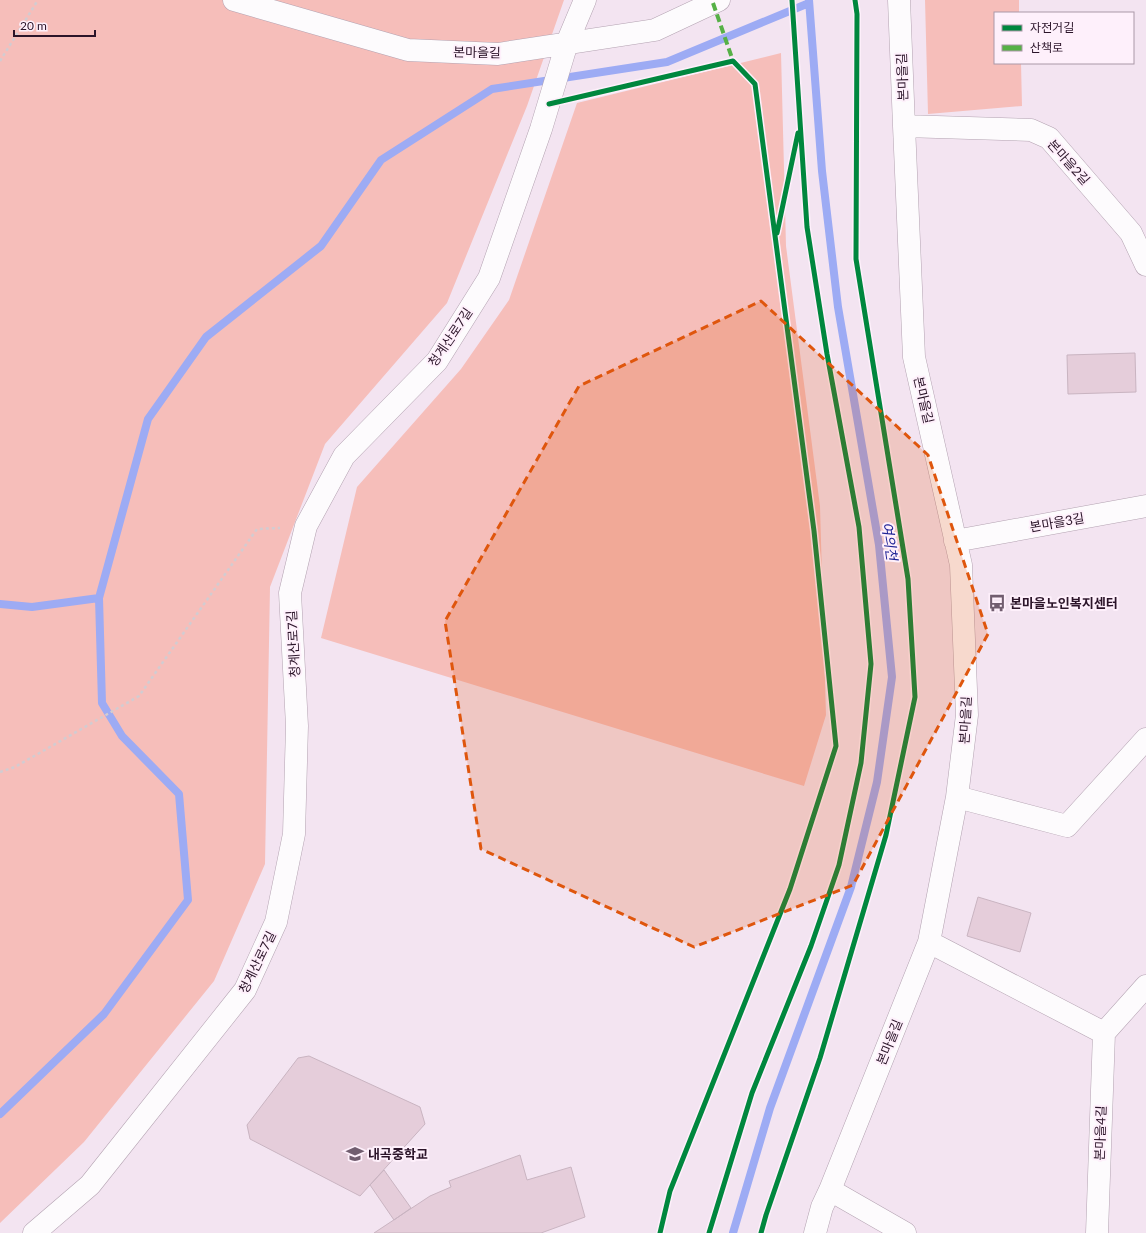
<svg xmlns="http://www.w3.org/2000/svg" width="1146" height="1233" font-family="Lato,'Noto Sans KR',sans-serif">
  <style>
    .green { fill: #f6beba }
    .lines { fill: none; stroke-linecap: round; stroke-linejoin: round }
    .stream { stroke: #9dabf4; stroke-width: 8 }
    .building { fill: #e5cdda; stroke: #c9b4c1 }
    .minor-casing { stroke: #b3a2b1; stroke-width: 23 }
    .path { stroke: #d2ccd1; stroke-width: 2.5; stroke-dasharray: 3 3; stroke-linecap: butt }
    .minor { stroke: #fdfbfd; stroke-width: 22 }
    .quiet { stroke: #56b146; stroke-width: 4; stroke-dasharray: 8 4; stroke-linecap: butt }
    .cycleway-casing { stroke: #fef0fb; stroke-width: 8 }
    .cycleway { stroke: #00873e; stroke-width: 5 }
    .marked { fill: #df560d; fill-opacity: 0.2; stroke: #df560d; stroke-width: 3; stroke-dasharray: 8 5; stroke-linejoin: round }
    .labels { text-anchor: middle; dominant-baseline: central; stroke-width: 4; stroke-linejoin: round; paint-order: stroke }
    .street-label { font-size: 13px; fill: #2b1429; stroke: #fef0fb }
    .poi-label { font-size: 13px; font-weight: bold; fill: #2b1429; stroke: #fef0fb; text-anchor: start }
    .water-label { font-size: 14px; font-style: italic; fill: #1f2395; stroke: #fef0fb }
  </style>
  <rect width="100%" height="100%" fill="#f3e4f1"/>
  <path class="green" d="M0,0H564L527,106L447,303L325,444L270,587L265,864L214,981L84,1142L0,1223Z
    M925,0H1019V13H995V63H1021L1022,106L928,114Z
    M781,53L786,246L820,506L826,715L804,786L321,638L357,487L461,369L509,300L577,103Z"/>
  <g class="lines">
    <path class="stream" d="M0,604L32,607L99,598
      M0,1114L104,1014L188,900L179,794L122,736L102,703L99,598L148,419L206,337L321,246L381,160L492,89L667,62L809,3
      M733,1233L770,1108L851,887L877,782L892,677L879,545L838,307L822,171L809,0"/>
  </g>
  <path class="building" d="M1135,353L1136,392L1068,394L1067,355Z
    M978,897L1031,913L1020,952L967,936Z
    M309,1056L420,1107L425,1124L360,1196L250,1139L247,1125L298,1058Z
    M520,1155L527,1180L571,1167L585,1217L541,1233H374L430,1196L451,1187L449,1181Z
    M384,1170L411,1208L394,1220L370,1185Z"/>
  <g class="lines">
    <g class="minor-casing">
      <path id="minor" d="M234,0L408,50L498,54L655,30L719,0
        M904,126L1031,130L1049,138L1131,233L1146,265
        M955,541L1146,506
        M957,797L1067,826L1146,739
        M929,942L1104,1033L1146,986
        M830,1190L905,1233
        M34,1233L90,1185L245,990L276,922L294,834L297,726L290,593L306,526L344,456L437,361L489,278L541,129L567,43L585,0
        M815,1233L822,1207L830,1190L929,942L957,797L967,715L961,565L914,357L904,126L899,0
        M1097,1233L1104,1033"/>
    </g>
    <path class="path" d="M0,61L38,0
      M0,772L15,767L139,696L257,529L280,528"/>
    <use href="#minor" class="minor"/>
    <path class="quiet" d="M713,3L733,61"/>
    <g class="cycleway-casing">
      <path id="cycleway" d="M549,104L733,61L755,84L814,531L836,746L790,889L670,1191L660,1233
        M777,233L798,133
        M709,1233L752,1093L811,946L839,865L861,763L871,664L859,527L827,354L807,227L792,0
        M761,1233L766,1215L820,1058L886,835L915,697L908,579L856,259L857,14L855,0"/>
    </g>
    <use href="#cycleway" class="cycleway"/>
  </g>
  <path class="marked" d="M761,301L928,455L988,634L853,885L694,947L481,849L445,621L579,386Z"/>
  <defs>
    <g id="bus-bare" transform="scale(1.38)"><path d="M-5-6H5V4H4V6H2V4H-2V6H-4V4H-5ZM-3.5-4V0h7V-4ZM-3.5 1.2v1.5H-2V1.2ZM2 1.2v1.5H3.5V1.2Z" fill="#715d6f" stroke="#fef0fb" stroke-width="2.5" paint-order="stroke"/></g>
    <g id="school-bare" transform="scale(1.38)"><path d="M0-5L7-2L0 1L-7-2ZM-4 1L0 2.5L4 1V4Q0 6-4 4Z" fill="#715d6f" stroke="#fef0fb" stroke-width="2.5" paint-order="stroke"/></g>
  </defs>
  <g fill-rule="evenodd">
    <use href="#bus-bare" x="997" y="603"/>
    <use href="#school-bare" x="355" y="1154"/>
  </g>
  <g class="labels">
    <g class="street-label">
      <text transform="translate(477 52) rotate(1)">본마을길</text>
      <text transform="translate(902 77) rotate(-92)">본마을길</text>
      <text transform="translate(1069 162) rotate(48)">본마을2길</text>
      <text transform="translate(450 337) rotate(-56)">청계산로7길</text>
      <text transform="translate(924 400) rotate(77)">본마을길</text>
      <text transform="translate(1057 522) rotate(-10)">본마을3길</text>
      <text transform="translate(293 644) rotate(-93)">청계산로7길</text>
      <text transform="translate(965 720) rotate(-87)">본마을길</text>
      <text transform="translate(257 962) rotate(-64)">청계산로7길</text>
      <text transform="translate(889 1042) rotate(-68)">본마을길</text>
      <text transform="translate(1100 1133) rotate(-88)">본마을4길</text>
    </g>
    <g class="poi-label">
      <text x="1010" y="603">본마을노인복지센터</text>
      <text x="368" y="1154">내곡중학교</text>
    </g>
    <g class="water-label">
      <text transform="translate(890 541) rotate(82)">여의천</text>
    </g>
  </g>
  <rect x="994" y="12" width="140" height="52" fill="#fef0fb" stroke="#aa98a7"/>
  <rect x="1002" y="25" width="20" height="6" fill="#00873e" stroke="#aa98a7"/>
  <text x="1030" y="32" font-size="12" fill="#2b1429">자전거길</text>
  <rect x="1002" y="45" width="20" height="6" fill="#56b146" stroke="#aa98a7"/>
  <text x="1030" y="52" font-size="12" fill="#2b1429">산책로</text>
  <path d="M14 30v6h81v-6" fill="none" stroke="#2b1429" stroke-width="2"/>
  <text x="20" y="30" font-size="12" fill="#2b1429" stroke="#fef0fb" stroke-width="3" paint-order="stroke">20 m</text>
</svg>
